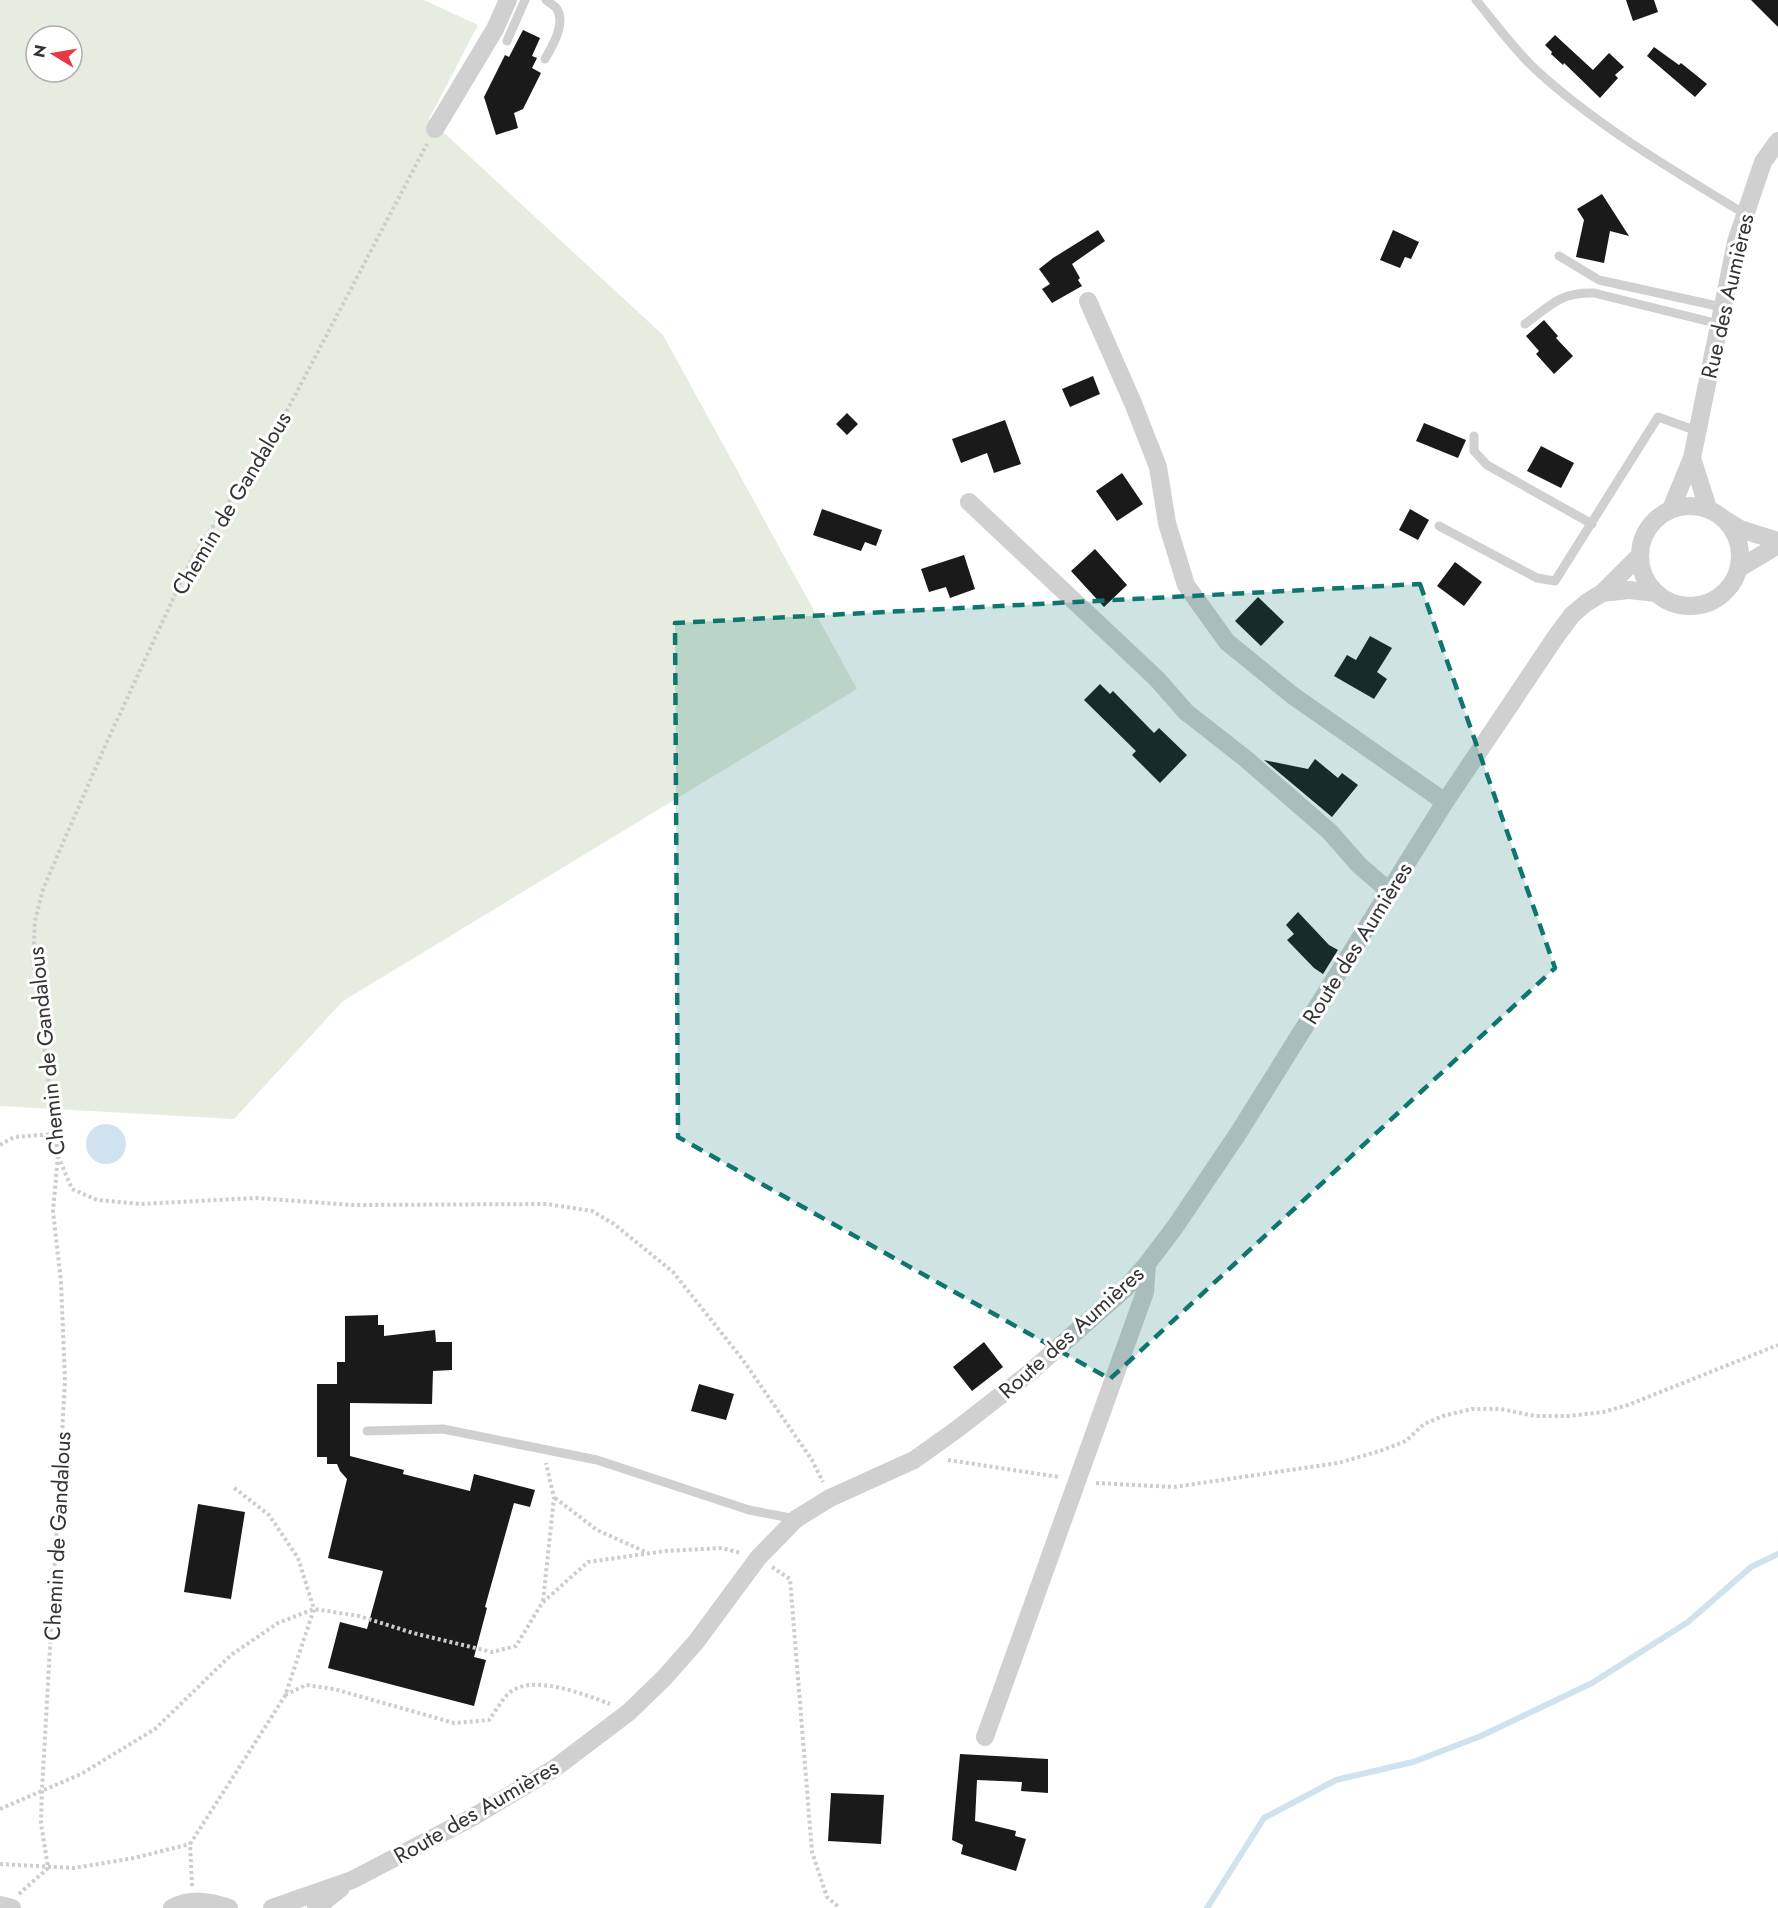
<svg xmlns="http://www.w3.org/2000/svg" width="1778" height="1908" font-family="Jost,sans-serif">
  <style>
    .green { fill: #e6ecdf; fill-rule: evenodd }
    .water { fill: #cfe2ee }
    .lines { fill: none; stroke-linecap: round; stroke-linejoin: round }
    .stream { stroke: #cfe2ee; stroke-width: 6 }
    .building { fill: #1a1a1a }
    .path { stroke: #cdcdcd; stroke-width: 4; stroke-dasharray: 3 3; stroke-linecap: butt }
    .service { stroke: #d0d0d0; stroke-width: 9 }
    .minor { stroke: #d0d0d0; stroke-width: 18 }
    .marked { fill: #0f766e; fill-opacity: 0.2; stroke: #0f766e; stroke-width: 4.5; stroke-dasharray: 12 8; stroke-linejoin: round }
    .labels { text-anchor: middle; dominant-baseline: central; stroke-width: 6; stroke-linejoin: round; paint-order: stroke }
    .street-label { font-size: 22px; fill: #333; stroke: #fff }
  </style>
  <rect width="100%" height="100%" fill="#fff"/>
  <path class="green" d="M0,0H424L478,25L429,119L663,335L857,689L343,1001L234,1119L0,1106ZM36,36H72V72H36Z"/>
  <path class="water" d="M86 1144a20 20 0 1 1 40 0a20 20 0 1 1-40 0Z"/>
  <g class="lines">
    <path class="stream" d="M1207,1908L1264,1818L1336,1780L1413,1762L1481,1736L1592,1683L1688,1622L1751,1567L1778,1554"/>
  </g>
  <path class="building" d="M1626,0H1654L1658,12L1633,21Z
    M1751,0H1778V27Z
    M523,30L540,38L532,56L537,58L532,68L541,73L523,109L514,113L518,128L496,135L484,97L505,55L509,57Z
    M1555,35L1593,70L1609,53L1624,67L1615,75L1618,78L1600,98L1564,63L1563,65L1551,54L1552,52L1545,45Z
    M1654,47L1679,65L1681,63L1707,84L1695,97L1647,56Z
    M1602,194L1629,236L1610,231L1604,263L1576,257L1584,220L1577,209Z
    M1098,230L1105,241L1072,264L1080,278L1078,280L1082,286L1052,303L1042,289L1050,284L1039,269L1053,258Z
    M1393,230L1419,242L1411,259L1405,257L1400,268L1380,260Z
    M1544,320L1558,336L1556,338L1573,356L1554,374L1536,354L1539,351L1526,336Z
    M1093,376L1100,394L1070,407L1062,389Z
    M847,413L858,424L847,435L836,424Z
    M1005,420L1021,464L994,473L987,453L961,463L952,439Z
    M1424,423L1466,440L1458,458L1416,441Z
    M1541,446L1574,463L1561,488L1527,471Z
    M1122,473L1143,504L1117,521L1096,491Z
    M822,509L882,530L876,546L865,542L861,551L813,535Z
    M1410,509L1429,520L1418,540L1399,530Z
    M1095,549L1127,585L1104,607L1071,571Z
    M964,555L975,589L950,598L946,587L929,592L921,569Z
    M1455,562L1482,582L1464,606L1437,586Z
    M1258,597L1284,622L1261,646L1235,621Z
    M1370,636L1392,648L1377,672L1387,679L1374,699L1334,676L1347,655L1356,660Z
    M1100,684L1110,694L1113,691L1154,733L1159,728L1187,755L1160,783L1132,755L1136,751L1084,700Z
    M1315,759L1338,778L1342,773L1358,785L1332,817L1264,760L1308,769Z
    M1298,912L1329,945L1338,950L1323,974L1314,968L1287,940L1294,934L1286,925Z
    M378,1315V1325H384V1336L435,1330L436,1342H452V1370L433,1371L432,1404L350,1403V1456L404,1470L403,1474L470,1491L474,1474L535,1490L530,1507L514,1503L485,1607L487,1608L474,1657L486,1660L474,1706L328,1668L340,1622L367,1629L383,1571L328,1558L347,1479L340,1471L337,1464H327V1457H317V1384H337V1362H345V1316Z
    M984,1342L1003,1367L972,1391L953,1367Z
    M699,1384L734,1394L726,1420L691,1411Z
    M198,1504L245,1512L231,1599L184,1592Z
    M960,1754L1048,1759V1793L1021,1791L1022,1782L977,1780L975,1821L1016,1831L1015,1836L1026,1839L1016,1871L961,1854L963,1845L952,1840Z
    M831,1793L884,1795L881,1844L828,1841Z"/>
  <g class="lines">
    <path class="path" d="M0,1145L14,1137L55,1134
      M58,1156L72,1189L97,1200L141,1204L256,1198L352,1205L547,1204L592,1211L614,1224L673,1272L743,1360L812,1460L823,1482
      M948,1460L1059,1477
      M1096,1483L1174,1487L1338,1463L1380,1451L1406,1441L1424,1424L1443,1416L1472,1409H1501L1535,1416H1569L1603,1412L1628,1405L1778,1345
      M555,1498L597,1530L648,1553
      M772,1567L790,1579L812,1852L827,1897L840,1908
      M543,1601L554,1498L546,1463
      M285,1695L306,1685L334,1689L454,1723L489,1720C495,1712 501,1701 508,1694C531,1672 585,1695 610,1704
      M0,1809L81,1774L155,1729L231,1655L278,1623L314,1609L359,1616L413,1633L492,1652L516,1646L542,1603L588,1562L665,1551L722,1548L741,1553
      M0,1864L74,1868L134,1858L190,1844
      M192,1886L190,1844L285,1696L314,1609L298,1558L269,1515L233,1487
      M19,1894L48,1868L41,1823L42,1790L65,1381L61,1282L53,1211L58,1155L33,959L35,921L43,889L106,744L191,560L281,422L427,144"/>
    <path class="service" d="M1476,0C1495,23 1513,48 1535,69C1597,126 1674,171 1745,214
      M507,41L525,0
      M545,59C552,47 566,24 557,9C555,6 550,3 546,0
      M1559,256L1599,280L1722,307
      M1525,324C1551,305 1560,292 1594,293L1719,324
      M1474,436V451L1487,465L1592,524
      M1439,526L1537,578L1555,581L1658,417L1697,431
      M367,1431L443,1429L597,1460L749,1510L796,1519"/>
    <path class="minor" d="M435,129L495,29L508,0
      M1088,301L1133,403L1158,467L1167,523L1186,585L1227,642L1292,695L1445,802
      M1692,458L1708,508
      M969,502L1157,679L1186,712L1246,759L1330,832L1359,865L1390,892
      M1640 556a50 50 0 1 1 100 0a50 50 0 1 1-100 0Z
      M1671,509L1692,458L1736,242L1763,162L1778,141
      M1727,521L1740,529L1778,541
      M1738,569L1778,545
      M1602,593L1629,590L1656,593
      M985,1737L1145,1292L1147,1264
      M0,1905L12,1908
      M172,1908C191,1898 210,1901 229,1908
      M272,1908L352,1880L473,1817L555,1768L629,1712L664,1678L696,1642L758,1558L796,1519L830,1498L914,1460L956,1430L1028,1374L1126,1288L1147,1264L1175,1227L1239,1132L1445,802L1557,635L1572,615L1586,603L1602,593L1639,556
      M316,1908L341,1888"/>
  </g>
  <path class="marked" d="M1420,584L1555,968L1110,1379L678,1137L675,623Z"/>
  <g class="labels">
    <g class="street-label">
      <text transform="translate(1727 296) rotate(-77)">Rue des Aumières</text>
      <text transform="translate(231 503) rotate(-59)">Chemin de Gandalous</text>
      <text transform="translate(1357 943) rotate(-58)">Route des Aumières</text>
      <text transform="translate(46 1051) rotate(-96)">Chemin de Gandalous</text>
      <text transform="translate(1071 1332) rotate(-42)">Route des Aumières</text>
      <text transform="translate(57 1536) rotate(-87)">Chemin de Gandalous</text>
      <text transform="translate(476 1811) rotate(-30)">Route des Aumières</text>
    </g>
  </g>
  <g transform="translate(54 54) rotate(281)"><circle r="28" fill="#ffffff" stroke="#adadad" stroke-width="1.5"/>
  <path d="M0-4.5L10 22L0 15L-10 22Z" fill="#e63946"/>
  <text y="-9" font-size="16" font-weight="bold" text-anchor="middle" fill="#333333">N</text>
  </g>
</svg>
